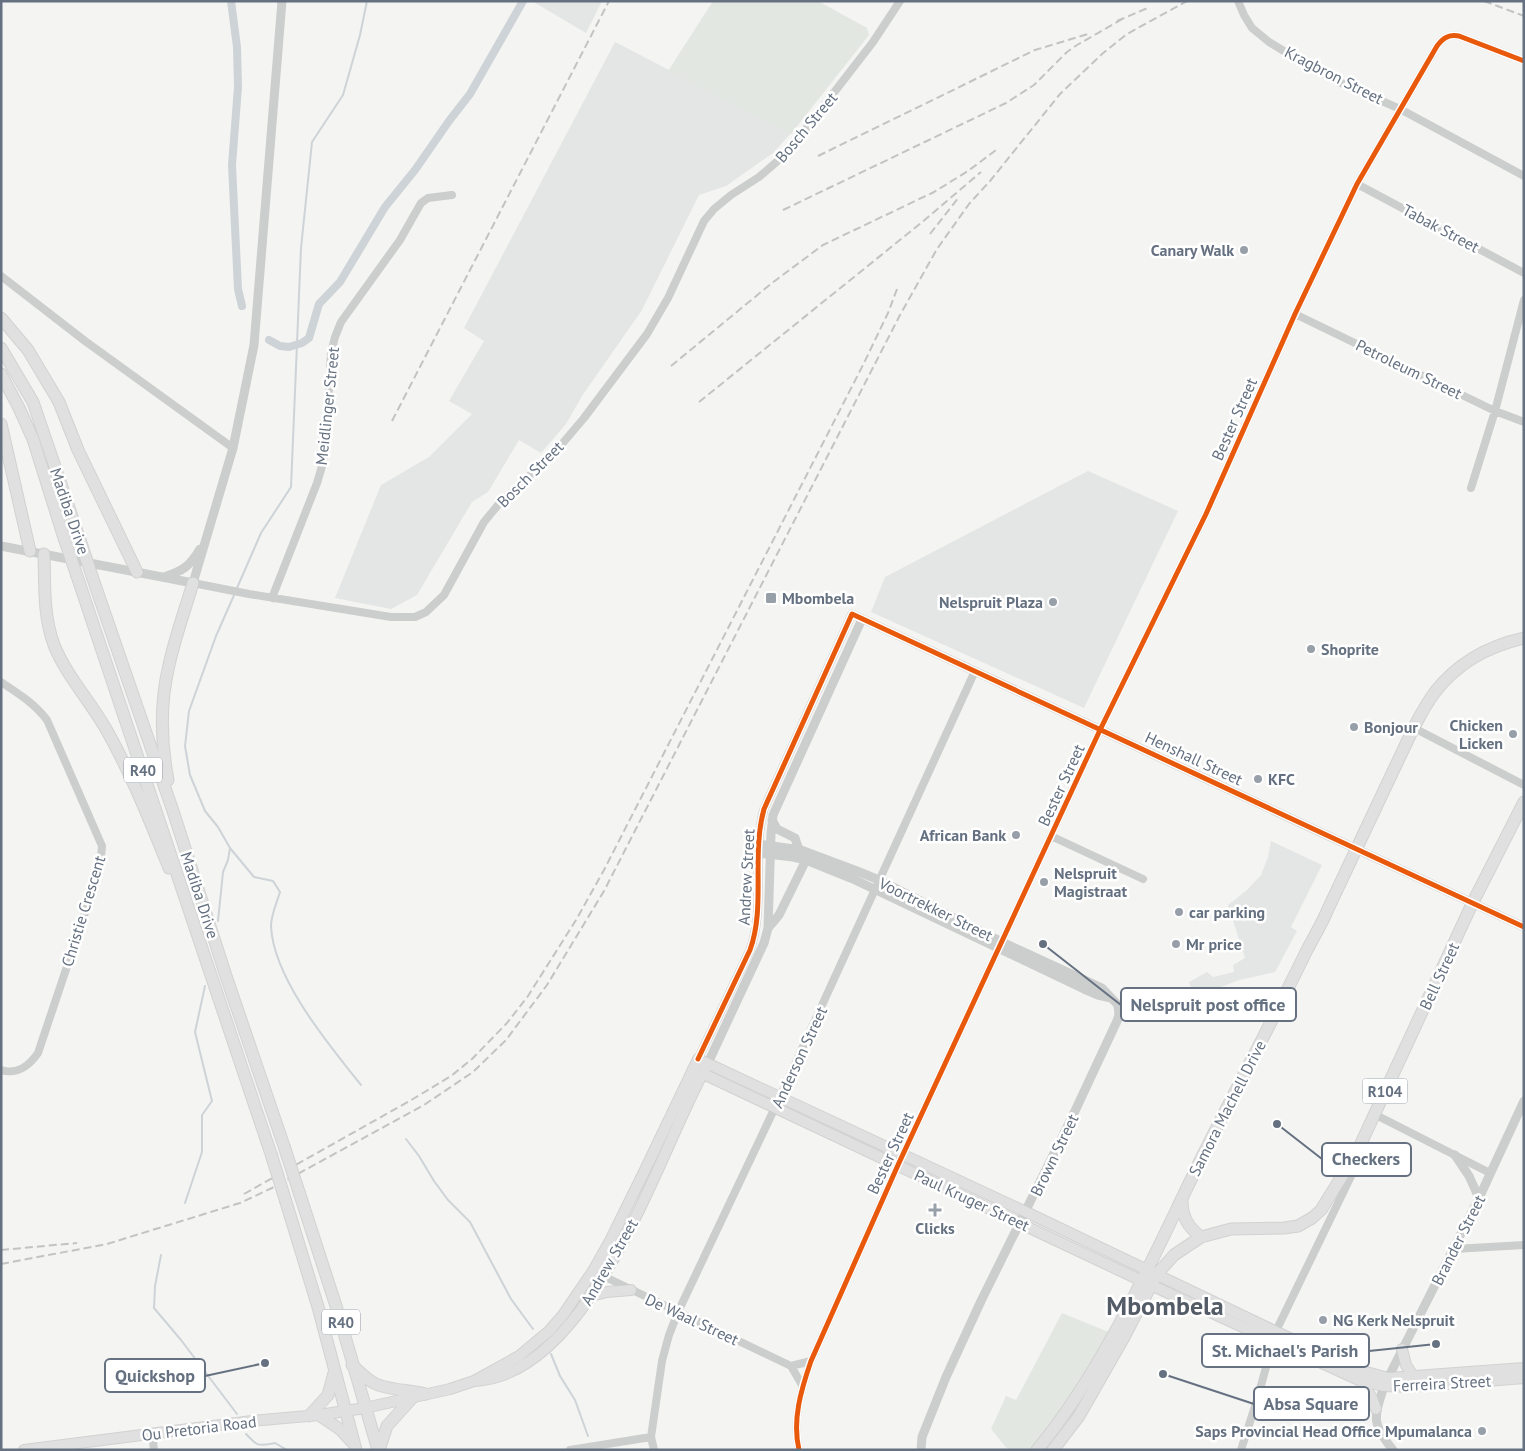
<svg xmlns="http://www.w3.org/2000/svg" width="1525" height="1451" font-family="'PT Sans',sans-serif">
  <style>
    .built { fill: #e4e5e5 }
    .green { fill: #e3e7e1 }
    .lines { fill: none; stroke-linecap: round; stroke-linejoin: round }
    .stream { stroke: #cdd3d7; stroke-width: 2 }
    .canal { stroke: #cdd3d7; stroke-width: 8 }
    .secondary-casing { stroke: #d1d2d1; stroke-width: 12 }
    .primary-casing { stroke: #d1d2d1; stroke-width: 13 }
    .minor { stroke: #cccdcd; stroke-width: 8 }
    .tertiary { stroke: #cccdcd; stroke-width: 9 }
    .secondary { stroke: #e0e0e1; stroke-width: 10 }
    .primary { stroke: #e0e0e1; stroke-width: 11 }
    .rail { stroke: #c2c3c3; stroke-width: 2; stroke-dasharray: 8 4; stroke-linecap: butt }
    .primary-bridge-casing { stroke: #d1d2d1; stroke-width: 13; stroke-linecap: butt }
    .primary-bridge { stroke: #e0e0e1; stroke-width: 11 }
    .cycleway-casing { stroke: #fff; stroke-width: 8 }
    .cycleway { stroke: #e8590c; stroke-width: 5 }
    .poi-dot { fill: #979fa9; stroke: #fff; stroke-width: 2 }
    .labels { text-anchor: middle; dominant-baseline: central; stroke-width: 5; stroke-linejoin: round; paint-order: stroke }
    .shield { fill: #fff; stroke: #939ca7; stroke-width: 1 }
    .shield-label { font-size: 15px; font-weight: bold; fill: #657181 }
    .street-label { font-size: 16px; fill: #657181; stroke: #fff }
    .poi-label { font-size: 16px; font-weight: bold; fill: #657181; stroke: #fff; text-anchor: start }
    .town-label { font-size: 26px; font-weight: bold; fill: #535b67; stroke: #fff }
    .leader { fill: none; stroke: #657181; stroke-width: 2 }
    .callout-dot { fill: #657181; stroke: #fff; stroke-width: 2 }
    .callout { fill: #fff; stroke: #657181; stroke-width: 2 }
    .callout-label { font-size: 18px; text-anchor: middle; font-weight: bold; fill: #657181 }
  </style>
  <rect width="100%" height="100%" fill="#f4f4f2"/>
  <path class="built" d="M532,1H602L586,33Z
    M615,42L791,133L773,153L726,186L699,195L642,310L582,396L566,424L541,453L519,440L488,492L472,502L417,595L391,609L335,598L381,485L429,457L472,414L449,401L484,341L464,328Z
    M1088,471L1178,511L1084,708L871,612L885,577Z
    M1271,841L1322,865L1291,927L1297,931L1275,972L1239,980L1206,993L1211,1008L1199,1013L1189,982L1207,972L1213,977L1234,972L1233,965L1245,958L1228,905L1247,890L1261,875L1268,857Z"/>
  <path class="green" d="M713,1H818L867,28L869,35L791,134L668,71Z
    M1062,1313L1111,1333L1036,1450H1008L991,1429L1006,1396L1016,1400Z"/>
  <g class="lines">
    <path class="stream" d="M237,588L261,533L291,487L301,248L312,142L343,95L360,35L367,1
      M230,848L254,877L273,881L280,892C277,902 271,915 271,926C273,978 329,1045 361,1085
      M218,921L223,872L228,860L230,848L218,827L205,811L190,775L185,746L189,711L216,636L235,593
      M406,1139L419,1156L434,1181L448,1200L470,1222L511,1299L533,1329
      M185,1203L202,1152V1115L212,1101L195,1032L205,986
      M161,1255L155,1286L154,1308L181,1340L237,1414
      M551,1354L560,1376L575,1400L588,1436
      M246,1434C258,1447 259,1446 275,1443L287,1450"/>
    <path class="canal" d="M231,1L237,47L238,87L232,165L238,289L242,306
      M269,340L280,346L289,347L302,343L309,338L319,304L340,282L385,207L415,170L449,121L470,94L523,1"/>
    <g class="secondary-casing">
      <path id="secondary" d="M693,1069L1142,1281L1361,1381L1384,1386L1410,1387L1524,1378
        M591,1296L607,1292L631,1290
        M1402,1349L1406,1365L1413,1376
        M475,1381C592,1374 657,1156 705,1069
        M1361,1381L1372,1398L1376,1409
        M24,1450L252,1421L319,1415L365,1408L450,1389L474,1381L519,1356L549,1331L563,1315L593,1271L610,1241L644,1172L698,1059L1026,1212L1352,1368L1388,1378L1524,1368"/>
    </g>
    <g class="primary-casing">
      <path id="primary" d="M1,318L28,350L59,402L78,450L137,572
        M1,348L33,402L80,540
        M1,374L19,408L33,439L64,538
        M1,424L30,551
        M44,554C45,585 43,615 54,645C66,675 90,701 106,729C131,773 150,821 169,868
        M77,576L271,1154
        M93,579L174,814L226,976L284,1146
        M168,780C161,743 160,702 169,665C175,637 185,610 193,583
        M300,1195L337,1309L378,1450
        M1182,1201C1182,1217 1188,1227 1201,1237
        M286,1202L318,1307L356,1450
        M352,1365C359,1371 366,1379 374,1383C386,1390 411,1390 425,1394
        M319,1415L341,1430L353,1443
        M309,1416L328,1395L334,1373
        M379,1450L387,1426L413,1397
        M1037,1450C1108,1364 1154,1254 1203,1155C1237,1087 1273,1020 1306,952C1313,938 1322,924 1328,909C1351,861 1373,813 1396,765C1408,740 1419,714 1435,692C1458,662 1488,646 1524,638
        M1053,1450L1079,1416L1123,1339L1157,1274L1174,1255L1201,1237L1231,1229L1284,1228L1298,1226L1312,1218L1321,1210L1357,1152L1472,904L1524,802"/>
    </g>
    <path class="minor" d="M1238,1L1244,15L1252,28L1269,42L1300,61L1339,82L1400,109L1524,176
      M1357,184L1524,273
      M1,276L85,341L233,448
      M1295,314L1495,411L1524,422
      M1471,488L1495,411L1524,300
      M193,583L249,594L391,617H415L426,612L444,595L484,522L498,505L556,451L584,418L647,334L668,298L704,221L714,209L731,195L759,177L788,152L873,42L900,1
      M272,598L317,483L323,463L326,442L331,353L335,337L341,322L400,240L421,203L428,198L452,195
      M1,682C19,694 34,703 47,720L102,846L100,868L38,1053C29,1066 18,1075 1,1070
      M1414,728L1524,785
      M1051,836L1143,879
      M1374,1114L1490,1173
      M1454,1249L1524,1245
      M599,1274L791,1366L811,1361
      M791,1366L802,1385
      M152,1433L154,1450
      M570,1450L651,1437
      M654,1450L651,1437L662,1361L669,1335L678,1312L780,1097L975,671
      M799,1450C792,1420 801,1390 811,1361L898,1165L1100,730L1206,514L1295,314L1357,184L1437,46C1443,38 1449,34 1459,36L1524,61
      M1241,1450L1257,1400L1276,1331L1354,1170L1357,1156"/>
    <path class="tertiary" d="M1,546L193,583L233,448L254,345L282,1
      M164,577C183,571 190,566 200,549
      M772,820L777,829L795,838L799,850
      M758,844L801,850L857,871L879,880L1002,942L1102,988L1118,1005L1119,1015L1117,1021L1075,1111L981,1301L946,1377L922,1437L921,1450
      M758,853L793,857L806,860L853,879L1084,989L1098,995L1111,998
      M768,928L779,915L806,860
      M698,1059L750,950C766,906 751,856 764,809L852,614L1524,927
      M708,1063L764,943L768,928L771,834L773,815L862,619
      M1455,1155L1469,1176L1479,1198
      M1393,1450C1371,1423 1374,1418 1384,1386L1479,1198L1524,1101"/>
    <use href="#secondary" class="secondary"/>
    <use href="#primary" class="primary"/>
    <path class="rail" d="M1484,1L1524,16
      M1117,21L1150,7
      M818,156L1035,50L1088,34
      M783,210L1006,103L1034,85L1067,52L1077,45L1124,18
      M930,234L959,197
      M671,366L772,283L823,245L934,192L968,171L996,150
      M699,402L921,223L981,172
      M392,421L609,1
      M244,1194L413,1099L451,1076L472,1059L507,1023L528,996L576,920L604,870L863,365L888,313L897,289
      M1,1250L77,1243
      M1,1264L107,1244L240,1203L272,1188L424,1105L473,1072L506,1040L547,985L604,891L900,315L937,249L969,204L990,181L1060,94L1102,54L1127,34L1187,1"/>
    <g class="primary-bridge-casing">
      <path id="primary-bridge" d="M64,538L77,576
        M80,540L93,579
        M284,1146L300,1195
        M271,1154L286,1202"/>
    </g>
    <use href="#primary-bridge" class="primary-bridge"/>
    <g class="cycleway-casing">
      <path id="cycleway" d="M698,1059L750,950C766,906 751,856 764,809L852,614L1524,927
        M799,1450C792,1420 801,1390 811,1361L898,1165L1100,730L1206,514L1295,314L1357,184L1437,46C1443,38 1449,34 1459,36L1524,61"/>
    </g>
    <use href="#cycleway" class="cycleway"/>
  </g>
  <g class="poi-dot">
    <circle cx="1244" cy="250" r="5"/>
    <rect x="765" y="592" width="12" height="12" rx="2.5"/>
    <circle cx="1053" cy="602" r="5"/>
    <circle cx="1311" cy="649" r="5"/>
    <circle cx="1354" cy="727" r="5"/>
    <circle cx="1513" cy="734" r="5"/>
    <circle cx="1258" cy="779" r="5"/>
    <circle cx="1016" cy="835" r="5"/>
    <circle cx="1044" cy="882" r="5"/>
    <circle cx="1179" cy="912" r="5"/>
    <circle cx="1176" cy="944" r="5"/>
    <path d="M932.5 1202.5h5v5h5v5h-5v5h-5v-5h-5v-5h5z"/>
    <circle cx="1323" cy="1320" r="5"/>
    <circle cx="1482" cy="1431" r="5"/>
  </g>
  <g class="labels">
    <g class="shield">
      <rect x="124" y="757.5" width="38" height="25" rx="4"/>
      <rect x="1362.5" y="1078.5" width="45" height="25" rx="4"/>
      <rect x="322" y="1309.5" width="38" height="25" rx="4"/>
    </g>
    <g class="shield-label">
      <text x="143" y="770">R40</text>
      <text x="1385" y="1091">R104</text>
      <text x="341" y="1322">R40</text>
    </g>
    <g class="street-label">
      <text transform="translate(1334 75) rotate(27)">Kragbron Street</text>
      <text transform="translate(806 127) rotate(-50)">Bosch Street</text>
      <text transform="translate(1441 228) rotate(28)">Tabak Street</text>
      <text transform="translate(1409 369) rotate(26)">Petroleum Street</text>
      <text transform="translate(327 406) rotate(-84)">Meidlinger Street</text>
      <text transform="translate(1234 419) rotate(-66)">Bester Street</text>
      <text transform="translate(530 474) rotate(-45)">Bosch Street</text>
      <text transform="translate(70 511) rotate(71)">Madiba Drive</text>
      <text transform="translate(1194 758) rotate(25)">Henshall Street</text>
      <text transform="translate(1061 785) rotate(-65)">Bester Street</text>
      <text transform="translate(746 877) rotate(-87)">Andrew Street</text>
      <text transform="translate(200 895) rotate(72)">Madiba Drive</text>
      <text transform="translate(936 909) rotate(26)">Voortrekker Street</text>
      <text transform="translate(83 911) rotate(-73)">Christie Crescent</text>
      <text transform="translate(1439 976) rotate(-65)">Bell Street</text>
      <text transform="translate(799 1057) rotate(-65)">Anderson Street</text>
      <text transform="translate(1227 1108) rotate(-63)">Samora Machell Drive</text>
      <text transform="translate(890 1153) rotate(-65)">Bester Street</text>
      <text transform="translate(1054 1155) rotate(-64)">Brown Street</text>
      <text transform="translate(972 1200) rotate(25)">Paul Kruger Street</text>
      <text transform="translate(1458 1240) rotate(-63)">Brander Street</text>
      <text transform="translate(609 1262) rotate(-60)">Andrew Street</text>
      <text transform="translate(692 1319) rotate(25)">De Waal Street</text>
      <text transform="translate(1442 1383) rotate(-3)">Ferreira Street</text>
      <text transform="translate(199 1428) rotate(-7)">Ou Pretoria Road</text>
    </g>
    <g class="poi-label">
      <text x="1234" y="250" text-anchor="end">Canary Walk</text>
      <text x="782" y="598">Mbombela</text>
      <text x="1043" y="602" text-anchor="end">Nelspruit Plaza</text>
      <text x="1321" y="649">Shoprite</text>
      <text x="1503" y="725" text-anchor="end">Chicken<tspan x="1503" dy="18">Licken</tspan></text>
      <text x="1364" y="727">Bonjour</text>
      <text x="1268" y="779">KFC</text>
      <text x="1006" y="835" text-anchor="end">African Bank</text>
      <text x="1054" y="873">Nelspruit<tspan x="1054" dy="18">Magistraat</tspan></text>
      <text x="1189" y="912">car parking</text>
      <text x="1186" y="944">Mr price</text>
      <text x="935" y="1228" text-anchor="middle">Clicks</text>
      <text x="1333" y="1320">NG Kerk Nelspruit</text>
      <text x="1472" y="1431" text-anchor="end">Saps Provincial Head Office Mpumalanca</text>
    </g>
    <g class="town-label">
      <text x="1165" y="1305">Mbombela</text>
    </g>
  </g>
  <path class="leader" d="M1043 944L1121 1005M1277 1124L1322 1159M1436 1344L1369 1351M265 1363L205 1376M1163 1374L1254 1404"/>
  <g class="callout-dot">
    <circle cx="1043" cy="944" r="5"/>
    <circle cx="1277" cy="1124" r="5"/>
    <circle cx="1436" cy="1344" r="5"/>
    <circle cx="265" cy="1363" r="5"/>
    <circle cx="1163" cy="1374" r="5"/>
  </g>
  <g class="callout">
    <rect x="1121" y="988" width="175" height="33" rx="5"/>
    <rect x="1322" y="1143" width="89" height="33" rx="5"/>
    <rect x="1202" y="1334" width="167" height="33" rx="5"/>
    <rect x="105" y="1359" width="100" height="33" rx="5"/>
    <rect x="1254" y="1387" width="115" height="33" rx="5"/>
  </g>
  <g class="callout-label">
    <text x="1208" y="1011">Nelspruit post office</text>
    <text x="1366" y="1165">Checkers</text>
    <text x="1285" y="1357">St. Michael's Parish</text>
    <text x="155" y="1382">Quickshop</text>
    <text x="1311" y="1410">Absa Square</text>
  </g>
  <rect width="1525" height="1451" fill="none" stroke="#657181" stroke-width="5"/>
</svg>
